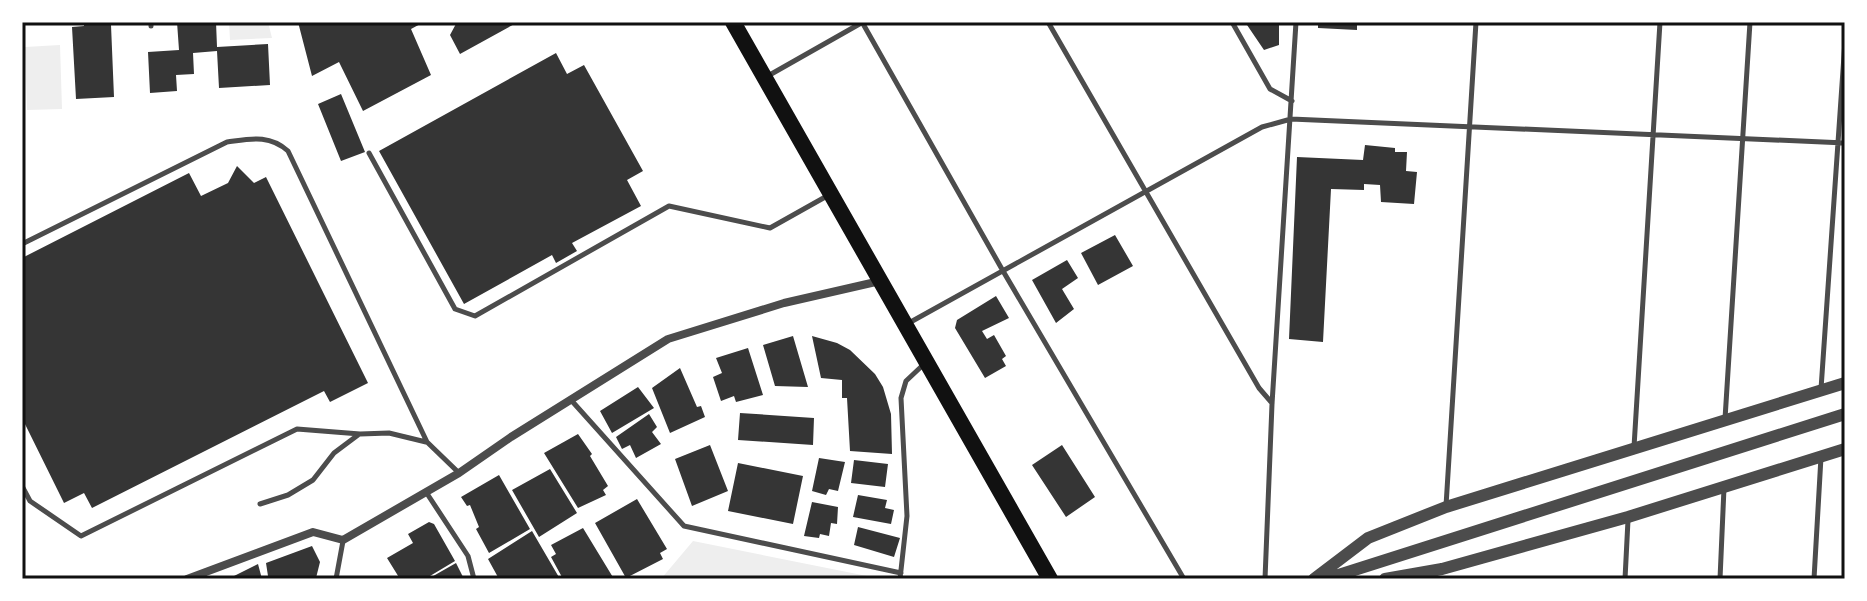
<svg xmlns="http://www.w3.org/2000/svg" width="1867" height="601" font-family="Signika,sans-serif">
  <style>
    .green { fill: #eee }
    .building { fill: #353535 }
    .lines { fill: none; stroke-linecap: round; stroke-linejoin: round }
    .service { stroke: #4c4c4c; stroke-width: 5 }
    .minor { stroke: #4c4c4c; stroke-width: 8 }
    .tertiary { stroke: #4c4c4c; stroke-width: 12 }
    .primary { stroke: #111; stroke-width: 16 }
    .neatline { fill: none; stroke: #111; stroke-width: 3 }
  </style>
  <rect width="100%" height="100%" fill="#fff"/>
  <path class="green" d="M229,22H268L272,38L230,40Z
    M60,45L62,109L27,110L25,47Z
    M693,541L877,578L661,579Z"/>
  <path class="building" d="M84,22H122L123,25H111L114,97L76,99L72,27L84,26Z
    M177,22H216L217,47L268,44L270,85L219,88L217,51L193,53L194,74L176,75L177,91L150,93L148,52L179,50Z
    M298,22H424L411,29L431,75L363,111L339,62L312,76Z
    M457,22H518L460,54L450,35Z
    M1245,22H1279V45L1264,50Z
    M1318,22H1357V30L1318,28Z
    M556,53L567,74L584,65L643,171L627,180L641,206L572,243L577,251L556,263L552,255L464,304L379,151Z
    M341,94L365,152L341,161L318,104Z
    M1365,145L1395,148V152H1407L1406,171L1417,172L1414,204L1381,202L1380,185L1364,184V190L1331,189L1323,342L1289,339L1297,157L1363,160Z
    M237,166L254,183L266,177L368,383L330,402L324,391L92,508L84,493L64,503L22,418V258L189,173L201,196L228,183Z
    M1115,235L1133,266L1098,285L1081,253Z
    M1067,260L1078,278L1062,289L1074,309L1056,323L1032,280Z
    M996,296L1009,318L982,331L987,339L994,335L1006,356L1002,359L1006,366L985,378L955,328L957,320Z
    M793,336L808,387L775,386L763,345Z
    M812,336L837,343L850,350L875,374L883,387L891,414L892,454L850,451L847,398H842V380L821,378Z
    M748,348L763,395L736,402L734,396L721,401L713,377L722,373L716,358Z
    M680,368L697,407L701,406L705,417L670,433L652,388Z
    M638,387L654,408L612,433L600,411Z
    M740,413L814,418L813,445L738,440Z
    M649,414L657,427L652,432L661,444L636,458L630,445L622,449L616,437Z
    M578,434L592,454L590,456L608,486L603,490L606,495L578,508L544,453Z
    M710,445L728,491L692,506L675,459Z
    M1062,445L1095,497L1066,517L1032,465Z
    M819,458L845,462L838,491L829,489L826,495L812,491Z
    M854,460L888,464L885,487L851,483Z
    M738,463L803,476L793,524L728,511Z
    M550,469L577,513L539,537L512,490Z
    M499,475L530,529L489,553L476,529L479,527L470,505L467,506L461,497Z
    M858,495L887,500L885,508L894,510L891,524L853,517Z
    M637,499L667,549L660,553L663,559L626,578L595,523Z
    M812,502L838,507L837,524L831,523L829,536L820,534L819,538L804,536Z
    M429,522L434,524L455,561L425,579H400L387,558L413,543L408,534Z
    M858,527L900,538L894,557L854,545Z
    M583,528L614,579H563L551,557L556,554L551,545Z
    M532,531L560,579H499L488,559Z
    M312,546L320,562L316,578L278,579L268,576L266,563Z
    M456,563L464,579H428Z
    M258,564L262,579H228Z"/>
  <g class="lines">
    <path class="service" d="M151,22V26
      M862,22L1003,271L1184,579
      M1048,22L1259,388L1272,403
      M1232,22L1270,89L1292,101
      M766,77L863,22
      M369,153L455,309L475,316L669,206L770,228L827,196
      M22,244L227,142C250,139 269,134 288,151L427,442L458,472
      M907,324L1262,127L1291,119L1845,143
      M1821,389L1845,41
      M571,400L684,526L901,573
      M1725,419L1750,22
      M1634,447L1660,22
      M22,486L30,501L81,536L297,429L360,434L389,433L426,442
      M426,492L468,556L474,579
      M260,504L288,495L313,480L334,453L358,435
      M1446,506L1476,22
      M336,579L343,541
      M900,579L907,516L901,398L906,381L923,365
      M1265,579L1272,404L1296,22
      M1625,579L1628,520
      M1720,579L1724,488
      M1814,579L1821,457"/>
    <path class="minor" d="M187,579L313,532L343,540L459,473L511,437L668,339L784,303L880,281"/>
    <path class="tertiary" d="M1314,579L1368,538L1446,507L1845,383
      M1326,579L1845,414
      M1385,579L1442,569L1628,517L1845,449"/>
    <path class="primary" d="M733,22L1050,579"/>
  </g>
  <rect width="1867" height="601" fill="none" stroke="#ffffff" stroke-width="48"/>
  <rect x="24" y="24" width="1819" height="553" class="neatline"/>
</svg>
